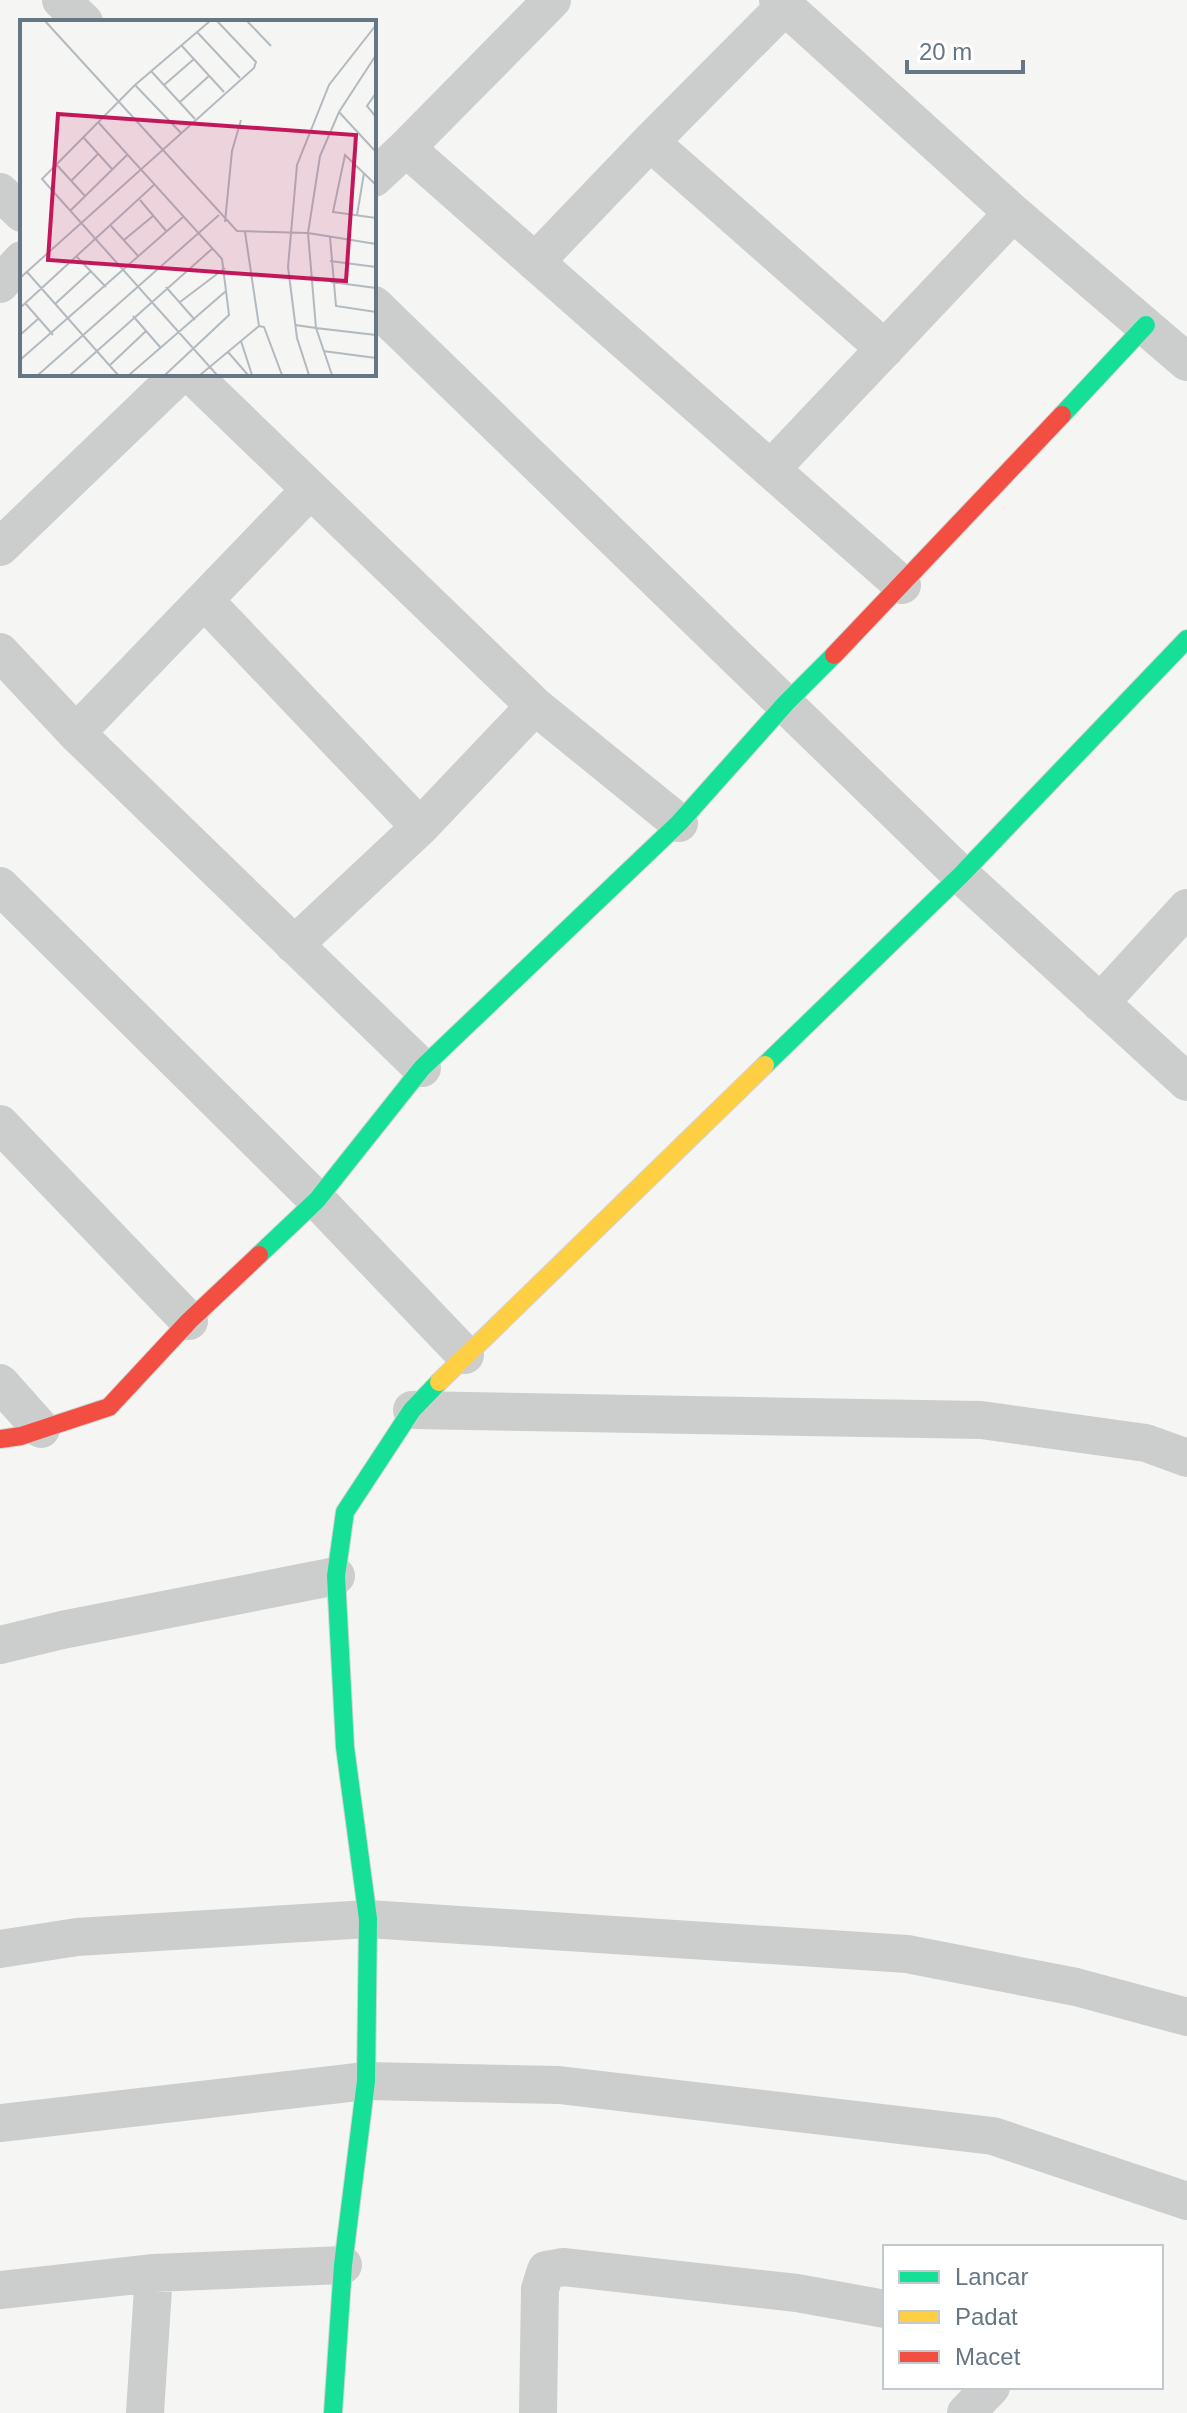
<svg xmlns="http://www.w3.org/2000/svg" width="1187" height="2413" font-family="Helvetica,sans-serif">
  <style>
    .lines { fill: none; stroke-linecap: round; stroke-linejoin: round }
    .fast-casing { stroke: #d2d3d4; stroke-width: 20 }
    .slow-casing { stroke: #d2d3d4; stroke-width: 20 }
    .jam-casing { stroke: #d2d3d4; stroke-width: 20 }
    .street { stroke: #cccece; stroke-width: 38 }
    .fast { stroke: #16e098; stroke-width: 18 }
    .slow { stroke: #ffcf43; stroke-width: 18 }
    .jam { stroke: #f24e42; stroke-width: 18 }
    .inset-road { fill: none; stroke: #b2bac0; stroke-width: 2 }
    .view { fill: #c2185b; fill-opacity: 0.15; stroke: #c2185b; stroke-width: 4 }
    .inset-edge { fill: none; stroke: #657684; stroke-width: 4 }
  </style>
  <rect width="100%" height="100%" fill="#f5f5f3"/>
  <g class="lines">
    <g class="fast-casing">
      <path id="fast" d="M1062,415L1146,325
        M765,1065L961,875L1187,639
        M259,1255L317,1200L422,1068L679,823L786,703L834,655
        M333,2413L343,2265L366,2081L368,1919L345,1747L336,1576L345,1512L412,1410L439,1382"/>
    </g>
    <g class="slow-casing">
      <path id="slow" d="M439,1382L765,1065"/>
    </g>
    <g class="jam-casing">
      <path id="jam" d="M834,655L1062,415
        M0,1439L21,1436L109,1407L189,1321L259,1255"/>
    </g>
    <path class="street" d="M61,0L84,22
      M778,0L1013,213L1187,362
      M650,142L885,349
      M406,148L902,585
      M374,178L406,148L552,0
      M0,192L22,213
      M535,262L650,142L785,6
      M0,284L22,260
      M374,305L961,875L1187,1082
      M191,374L535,706L679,823
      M771,469L1013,213
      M0,547L180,374
      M204,600L420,827
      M0,652L76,733L422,1068
      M76,733L310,490
      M0,886L317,1200L465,1355
      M294,945L420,827L535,706
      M1100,1003L1187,908
      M0,1124L189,1321
      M0,1383L41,1429
      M412,1410L981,1420L1146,1443L1187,1458
      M0,1645L62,1630L336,1576
      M0,1949L77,1937L368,1919L907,1954L1076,1987L1187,2017
      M0,2123L366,2081L559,2085L993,2136L1187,2201
      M0,2290L154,2273L343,2265
      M145,2413L154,2273
      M538,2413L540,2289L546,2270L563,2267L797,2293L885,2309
      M966,2413L991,2387"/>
    <use href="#fast" class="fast"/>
    <use href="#slow" class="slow"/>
    <use href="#jam" class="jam"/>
  </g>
  <g transform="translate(20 20)">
    <rect width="356" height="356" fill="#f5f5f3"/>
    <path class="inset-road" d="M25,1L217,211L288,213L356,224M190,1L115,65L22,159L197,355M227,1L251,26M177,12L220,58M161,25L204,72M356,35L319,92L300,136L288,213L296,308L356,315M131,51L175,99M115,65L161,113M144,65L174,39M356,73L347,86L356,97M160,82L189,56M319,92L356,132M78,102L202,239L209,295L145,355M63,117L92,149M35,143L65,176M51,161L78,134M356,165L325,135L313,192L356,198M120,180L147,212M50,191L108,134M337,195L344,153M205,202L212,131L221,100M91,206L119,237M310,217L316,286L356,292M104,220L133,196M57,237L86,267M310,241L356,247M7,252L98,355M0,258L234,48L236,42L197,1M311,262L356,268M146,267L175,300M160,282L205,248M5,283L33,315M35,284L71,251M0,288L135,164M113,296L140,327M275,305L296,308L312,355M239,306L244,307L262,355M0,315L18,299M221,321L232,355M303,331L356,338M208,332L228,355M0,340L163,197M90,345L126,311M18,355L199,195M50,355L193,228M109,355L206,271M180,355L239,306L225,212M289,355L277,318L268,247L277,145L309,65L356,5"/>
    <path class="view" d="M38,94L336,115L326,261L28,240Z"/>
    <rect width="356" height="356" class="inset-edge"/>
  </g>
  <rect x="883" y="2245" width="280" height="144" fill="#ffffff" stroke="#c1c8ce" stroke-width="2"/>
  <rect x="899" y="2271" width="40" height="12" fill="#16e098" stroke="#c1c8ce" stroke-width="2"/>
  <text x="955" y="2285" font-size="24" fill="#657684">Lancar</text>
  <rect x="899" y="2311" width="40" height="12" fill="#ffcf43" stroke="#c1c8ce" stroke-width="2"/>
  <text x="955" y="2325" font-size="24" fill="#657684">Padat</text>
  <rect x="899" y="2351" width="40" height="12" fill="#f24e42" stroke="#c1c8ce" stroke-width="2"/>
  <text x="955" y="2365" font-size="24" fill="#657684">Macet</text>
  <path d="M907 60v12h116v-12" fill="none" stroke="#657684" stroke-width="4"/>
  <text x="919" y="60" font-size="24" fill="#657684" stroke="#ffffff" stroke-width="6" paint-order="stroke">20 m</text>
</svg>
